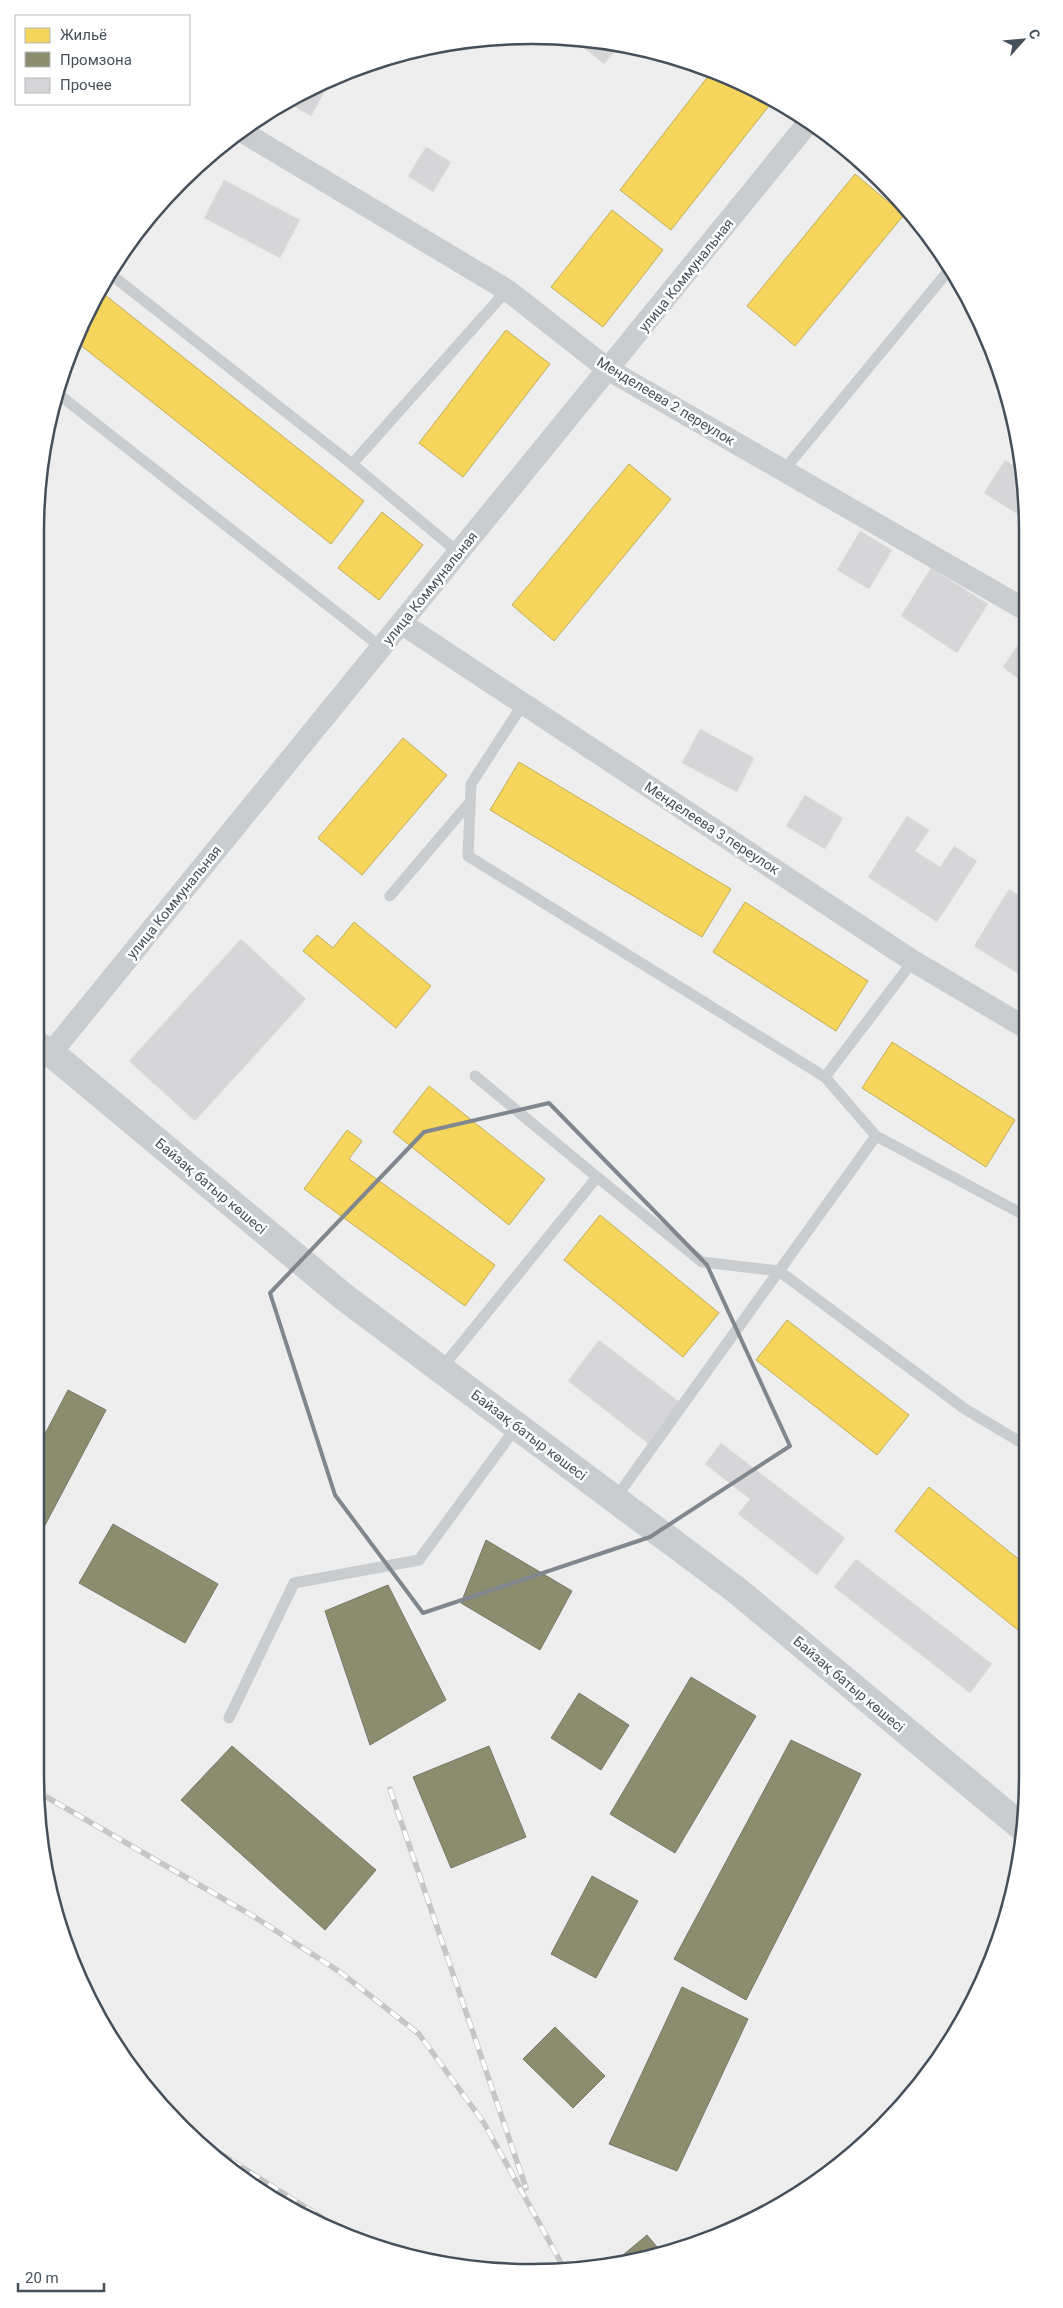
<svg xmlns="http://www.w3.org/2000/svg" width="1063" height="2308" font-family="Roboto,sans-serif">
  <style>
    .homes { fill: #f6d55c; stroke: #c1ad5b }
    .industry { fill: #8c8c6e; stroke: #777a68 }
    .building { fill: #d6d6d8; stroke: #e0e0e1 }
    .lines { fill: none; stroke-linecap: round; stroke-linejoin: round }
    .service { stroke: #cacdcf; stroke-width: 11 }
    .minor { stroke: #cacdcf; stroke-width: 22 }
    .secondary { stroke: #cacdd0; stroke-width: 28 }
    .rail-casing { stroke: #c4c6c8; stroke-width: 5.5 }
    .rail { stroke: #fff; stroke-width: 4; stroke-dasharray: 11; stroke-linecap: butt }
    .marked { fill: none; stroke: #81878e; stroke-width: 4; stroke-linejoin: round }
    .labels { text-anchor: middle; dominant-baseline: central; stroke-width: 5; stroke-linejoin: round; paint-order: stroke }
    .street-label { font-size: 14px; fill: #46505a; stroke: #fff }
    .rim { fill: none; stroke: #46505a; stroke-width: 2.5 }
  </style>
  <rect width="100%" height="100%" fill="#efeeee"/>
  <path class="homes" d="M713,70L721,73L772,102L671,230L620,190Z
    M855,174L904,215L795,346L747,306Z
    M612,210L663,250L603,327L551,287Z
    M100,291L364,501L331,544L74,340Z
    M506,330L550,364L463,477L419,443Z
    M629,464L671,499L554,641L512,605Z
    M382,512L423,545L379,600L338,568Z
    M403,738L447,775L362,875L318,838Z
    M519,762L731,889L702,937L490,810Z
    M745,902L868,981L836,1031L713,952Z
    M354,922L431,986L396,1028L303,951L317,935L333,948Z
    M892,1042L1015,1120L986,1167L862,1088Z
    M429,1086L545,1179L509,1225L393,1132Z
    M347,1130L362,1141L349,1159L495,1265L465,1306L304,1189Z
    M600,1215L719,1313L683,1357L564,1260Z
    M787,1320L909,1415L877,1455L756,1360Z
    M929,1487L1027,1566L1028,1638L895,1531Z"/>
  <path class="industry" d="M68,1390L106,1410L35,1544V1453Z
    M113,1524L218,1584L185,1643L79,1583Z
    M486,1540L572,1591L540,1650L461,1603Z
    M388,1585L446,1700L370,1745L325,1611Z
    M691,1677L756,1716L675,1853L610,1814Z
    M579,1693L629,1725L601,1770L551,1738Z
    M791,1740L861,1774L746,2000L674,1959Z
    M232,1746L376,1870L325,1930L181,1800Z
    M489,1746L526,1837L451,1868L413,1777Z
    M592,1876L638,1901L596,1978L551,1954Z
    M682,1987L748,2019L677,2171L609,2144Z
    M555,2027L605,2076L573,2108L523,2059Z
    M647,2235L663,2254L628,2264L611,2265Z"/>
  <path class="building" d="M573,39L621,44L604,64Z
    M332,78L311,116L287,102Z
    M426,147L451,162L433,192L408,176Z
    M224,180L300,220L280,258L204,218Z
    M1005,460L1024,471V518L984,493Z
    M860,531L892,550L869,589L837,570Z
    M931,568L988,604L957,653L901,616Z
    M1024,636V683L1003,667Z
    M700,729L754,758L737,792L682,763Z
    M805,795L843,818L825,849L786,826Z
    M907,816L929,830L915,851L940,867L954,846L977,861L937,922L868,877Z
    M1009,889L1025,899V978L974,946Z
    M241,939L306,999L195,1121L129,1061Z
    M599,1340L682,1404L650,1445L568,1381Z
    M721,1443L845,1538L817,1575L738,1514L750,1499L705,1464Z
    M856,1559L992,1664L970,1693L834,1587Z"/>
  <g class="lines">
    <path class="service" d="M109,273L352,464L507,290
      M57,393L381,647
      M352,464L459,553
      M784,470L949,270
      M523,704L471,784L468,856L825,1077
      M390,896L470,802
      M913,961L825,1077L876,1136L1026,1216
      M597,1177L702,1262L779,1271L965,1409L1027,1446
      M441,1369L597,1177L475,1076
      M615,1499L876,1136
      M229,1718L294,1583L419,1560L517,1426"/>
    <path class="minor" d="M241,131L507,290L609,370L1024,609
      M401,623L913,961L1026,1028
      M51,1053L808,123"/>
    <path class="secondary" d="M35,1044L51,1053L344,1297L735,1589L1023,1828"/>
    <g class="rail-casing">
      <path id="rail" d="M390,1789L526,2188
        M36,1791L253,1916L340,1972L419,2034L484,2123L565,2270
        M194,2137L356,2239"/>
    </g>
    <use href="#rail" class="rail"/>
  </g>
  <path class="marked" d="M549,1103L707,1265L790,1446L650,1537L423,1613L335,1495L270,1293L424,1132Z"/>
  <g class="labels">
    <g class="street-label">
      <text transform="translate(686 275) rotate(-51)">улица Коммунальная</text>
      <text transform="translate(666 401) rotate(31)">Менделеева 2 переулок</text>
      <text transform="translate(430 588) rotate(-51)">улица Коммунальная</text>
      <text transform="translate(712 828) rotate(33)">Менделеева 3 переулок</text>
      <text transform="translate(174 902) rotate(-51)">улица Коммунальная</text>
      <text transform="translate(211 1186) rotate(40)">Байзақ батыр көшесі</text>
      <text transform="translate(529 1435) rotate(37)">Байзақ батыр көшесі</text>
      <text transform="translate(849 1684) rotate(40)">Байзақ батыр көшесі</text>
    </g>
  </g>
  <path d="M0 0H1063V2308H0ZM531 44H532A487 487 0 0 1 1019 531V1777A487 487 0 0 1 532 2264H531A487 487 0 0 1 44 1777V531A487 487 0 0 1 531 44Z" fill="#fff" fill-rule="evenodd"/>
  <path class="rim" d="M531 44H532A487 487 0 0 1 1019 531V1777A487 487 0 0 1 532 2264H531A487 487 0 0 1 44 1777V531A487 487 0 0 1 531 44Z"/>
  <rect x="15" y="15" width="175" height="90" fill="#ffffff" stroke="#b5b9bd"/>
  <rect x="25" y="28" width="25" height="15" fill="#f6d55c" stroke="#b5b9bd"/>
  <text x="60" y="40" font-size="15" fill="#46505a">Жильё</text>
  <rect x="25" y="52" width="25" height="15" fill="#8c8c6e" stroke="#b5b9bd"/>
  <text x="60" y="65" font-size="15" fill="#46505a">Промзона</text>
  <rect x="25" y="78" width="25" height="15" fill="#d6d6d8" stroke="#b5b9bd"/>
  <text x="60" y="90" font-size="15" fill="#46505a">Прочее</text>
  <g transform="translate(1023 40) rotate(63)" stroke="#ffffff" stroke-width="4" paint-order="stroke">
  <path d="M0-4L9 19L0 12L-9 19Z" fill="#46505a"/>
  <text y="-8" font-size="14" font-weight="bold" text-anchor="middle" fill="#46505a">С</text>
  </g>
  <path d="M18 2283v8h86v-8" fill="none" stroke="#46505a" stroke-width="2.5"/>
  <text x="25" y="2283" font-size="15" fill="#46505a" stroke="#ffffff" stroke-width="4" paint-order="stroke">20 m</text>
</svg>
